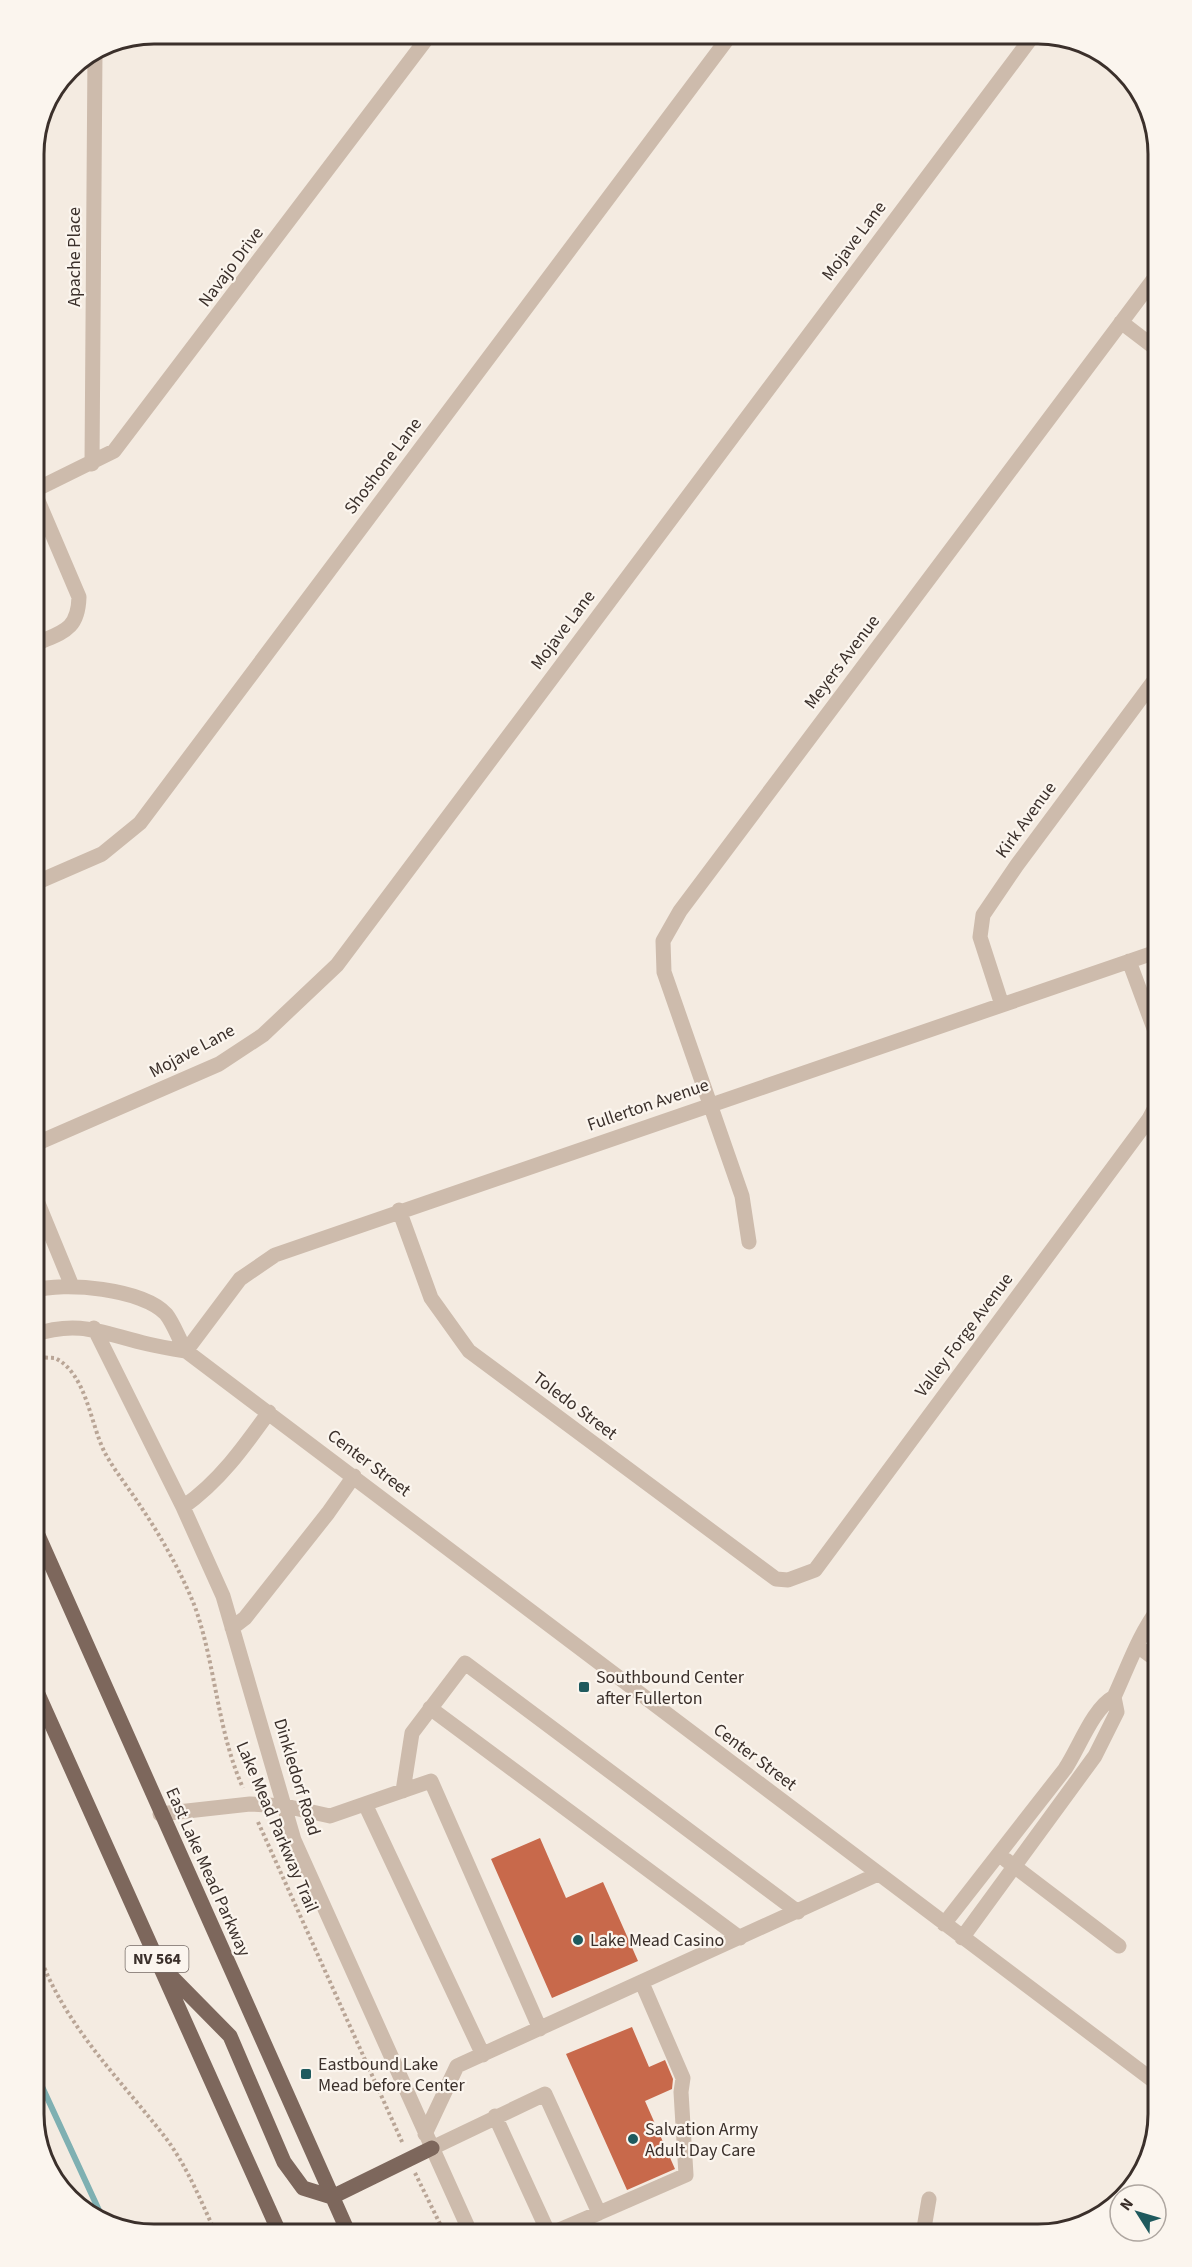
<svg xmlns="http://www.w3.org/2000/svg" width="1192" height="2267" font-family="'Source Sans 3',sans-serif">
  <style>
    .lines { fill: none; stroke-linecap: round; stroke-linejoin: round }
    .stream { stroke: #7fb0b2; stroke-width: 6 }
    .building { fill: #c8694b }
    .path { stroke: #b9a596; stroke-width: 4; stroke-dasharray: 3 3; stroke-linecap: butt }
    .minor { stroke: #cdbbac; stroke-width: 15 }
    .major { stroke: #7d675c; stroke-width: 15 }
    .poi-dot { fill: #1f5a5e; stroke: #fbf5ee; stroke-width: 2 }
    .labels { text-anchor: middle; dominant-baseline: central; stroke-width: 4.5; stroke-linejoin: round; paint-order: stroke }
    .shield { fill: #fbf5ee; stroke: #756b66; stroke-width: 1.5 }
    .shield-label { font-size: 16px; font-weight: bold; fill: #3b302b }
    .street-label { font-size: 18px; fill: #3b302b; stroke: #fbf5ee }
    .poi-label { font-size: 18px; fill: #3b302b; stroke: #fbf5ee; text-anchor: start }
    .rim { fill: none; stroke: #3b302b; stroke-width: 3 }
  </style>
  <rect width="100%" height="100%" fill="#f4ebe1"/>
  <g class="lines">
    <path class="stream" d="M33,2067L103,2219"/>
  </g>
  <path class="building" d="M540,1838L566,1898L603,1882L638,1961L552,1998L491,1859Z
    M632,2027L649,2067L665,2060L673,2079L672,2089L645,2101L675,2169L627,2190L566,2054Z"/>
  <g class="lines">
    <path class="path" d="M33,1270L40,1263L41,1256
      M33,1357L55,1358C87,1374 90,1424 105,1453C116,1473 131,1491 143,1510C163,1540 182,1574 195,1607C216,1666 217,1730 243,1788
      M258,1822L403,2144
      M33,1934C53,2014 116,2074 165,2137C187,2166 201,2201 216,2234
      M415,2173L445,2234"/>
    <path class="minor" d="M1121,322L1159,351
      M92,464L95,51
      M33,491L114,451L431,33
      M33,578L37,576
      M33,645C61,632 78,632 79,597L33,489
      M33,884L102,854L140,823L732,33
      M1129,961L1159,1042
      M1002,1005L980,937L983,915L1017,865L1159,674
      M33,1145L219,1064L263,1035L337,965L1035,33
      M33,1191L72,1286
      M399,1210L431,1298L469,1351L776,1579L788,1580L815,1570L1149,1119L1159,1100
      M749,1242L742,1196L664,972L663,941L680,911L1159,272
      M33,1291C64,1281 143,1289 166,1314C174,1324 179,1340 186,1351L1159,2085
      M94,1328L183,1507L223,1596L294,1840L471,2234
      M33,1335C80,1319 104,1334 148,1344C160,1347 173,1349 186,1351
      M186,1351L240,1279L275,1255L1159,951
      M183,1507C219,1482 244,1447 269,1412
      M232,1628L245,1618L328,1513L354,1476
      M1139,1647L1159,1662
      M1114,1697C1128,1667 1139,1634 1159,1608
      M430,1708L740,1938
      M403,1791L412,1733L465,1663L798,1912
      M365,1804L483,2055
      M160,1814L250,1804L285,1806L330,1816L431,1781L540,2029
      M1006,1860L1119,1946
      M944,1924L1065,1769C1079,1748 1093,1708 1114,1697L1117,1712L1095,1756L962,1938
      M495,2116L549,2234
      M425,2134L457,2066L878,1874
      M432,2148L545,2094L599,2213L686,2175L681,2092L683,2078L642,1983
      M550,2234L599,2213
      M923,2234L929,2199"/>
    <path class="major" d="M33,1524L349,2234
      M33,1683L280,2234
      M166,1971L230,2036L284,2162L303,2188L332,2197L432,2148"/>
  </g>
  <g class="poi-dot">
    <rect x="578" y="1681" width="12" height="12" rx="3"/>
    <circle cx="578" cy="1940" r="6"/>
    <rect x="300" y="2068" width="12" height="12" rx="3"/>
    <circle cx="633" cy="2139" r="6"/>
  </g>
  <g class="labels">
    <rect class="shield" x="125.5" y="1946" width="63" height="26" rx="4.5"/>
    <g class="shield-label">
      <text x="157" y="1959">NV 564</text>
    </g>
    <g class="street-label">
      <text transform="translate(854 241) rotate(-53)">Mojave Lane</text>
      <text transform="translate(74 257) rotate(-90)">Apache Place</text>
      <text transform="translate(231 267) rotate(-53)">Navajo Drive</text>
      <text transform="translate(383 466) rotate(-53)">Shoshone Lane</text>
      <text transform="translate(563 630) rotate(-53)">Mojave Lane</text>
      <text transform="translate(842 662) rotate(-53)">Meyers Avenue</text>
      <text transform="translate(1026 820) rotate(-54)">Kirk Avenue</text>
      <text transform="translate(192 1051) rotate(-28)">Mojave Lane</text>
      <text transform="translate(648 1105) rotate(-19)">Fullerton Avenue</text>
      <text transform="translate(964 1335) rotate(-53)">Valley Forge Avenue</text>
      <text transform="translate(575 1406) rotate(37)">Toledo Street</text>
      <text transform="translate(369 1463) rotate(37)">Center Street</text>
      <text transform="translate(755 1757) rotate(37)">Center Street</text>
      <text transform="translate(297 1777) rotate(73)">Dinkledorf Road</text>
      <text transform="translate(277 1827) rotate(67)">Lake Mead Parkway Trail</text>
      <text transform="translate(208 1872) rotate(66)">East Lake Mead Parkway</text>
    </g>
    <g class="poi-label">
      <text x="596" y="1677">Southbound Center<tspan x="596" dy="21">after Fullerton</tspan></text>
      <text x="590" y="1940">Lake Mead Casino</text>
      <text x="318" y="2064">Eastbound Lake<tspan x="318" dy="21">Mead before Center</tspan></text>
      <text x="645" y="2129">Salvation Army<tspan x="645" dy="21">Adult Day Care</tspan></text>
    </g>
  </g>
  <path d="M0 0H1192V2267H0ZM154 44H1038A110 110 0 0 1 1148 154V2114A110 110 0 0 1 1038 2224H154A110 110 0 0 1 44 2114V154A110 110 0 0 1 154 44Z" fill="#fbf5ee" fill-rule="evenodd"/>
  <path class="rim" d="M154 44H1038A110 110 0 0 1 1148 154V2114A110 110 0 0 1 1038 2224H154A110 110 0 0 1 44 2114V154A110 110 0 0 1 154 44Z"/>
  <g transform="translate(1138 2213) rotate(307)"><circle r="28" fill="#fbf5ee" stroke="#aea6a0" stroke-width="1.5"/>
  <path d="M0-4.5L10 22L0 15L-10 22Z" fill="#1f5a5e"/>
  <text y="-9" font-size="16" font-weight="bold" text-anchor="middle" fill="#3b302b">N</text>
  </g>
</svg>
